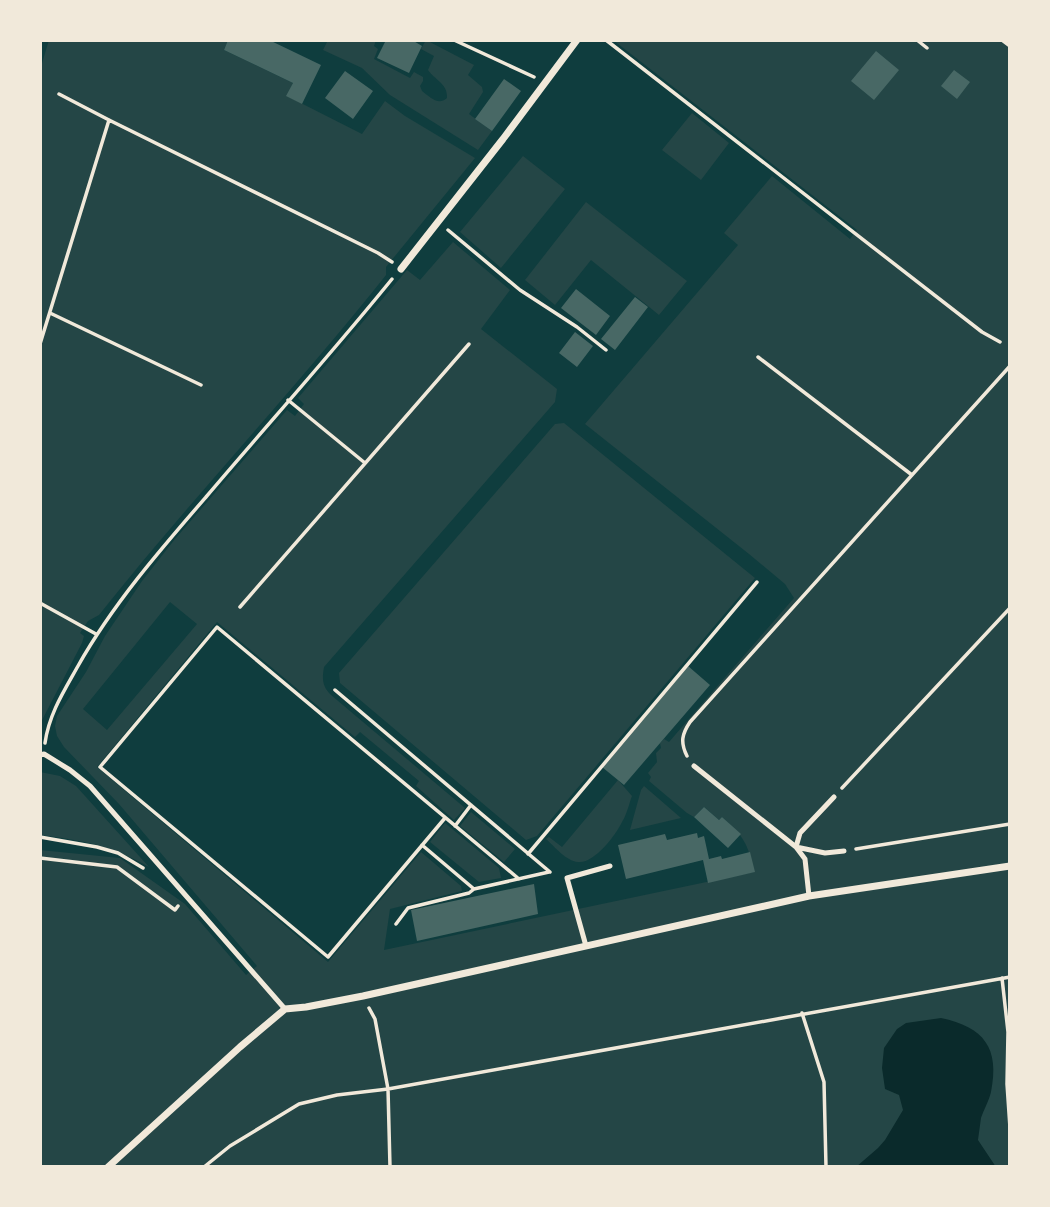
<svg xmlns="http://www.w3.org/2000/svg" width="1050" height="1207" font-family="Ubuntu,sans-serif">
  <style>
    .green { fill: #244646; fill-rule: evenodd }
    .water { fill: #0a2a2b }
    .building { fill: #486865 }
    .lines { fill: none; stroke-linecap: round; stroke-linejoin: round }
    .path { stroke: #f1e9da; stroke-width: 3.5 }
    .service { stroke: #f1e9da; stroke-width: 5 }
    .minor { stroke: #f1e9da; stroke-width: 7 }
  </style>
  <rect width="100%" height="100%" fill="#0f3d3e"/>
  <path class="green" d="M49,40H228L224,50L293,83L287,96L362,134L385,101L405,116L475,158L386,267V275C294,391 191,499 99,615L88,621L80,633L84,636L82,643L40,724V70Z
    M328,40H376L374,46L378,49L374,59L410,78L414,72L423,77V81L420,86L422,91C430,97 438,106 447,98C448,84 435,80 428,70L434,56L421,49L426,40L474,65L468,75L482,87L483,92L469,114L492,131L478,150L390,95L362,68L323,50Z
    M613,40H1010V1167H40V850L120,858L185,904L246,975L257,966L119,804L64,747L57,736L55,726L57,716L86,672L105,636L142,581L175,539L287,410L295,416L304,404L298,398L407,270L420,280L453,242L510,290L481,329L557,389L555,402L324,667C322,679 322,686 331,695L465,808L454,820L416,786L419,781L360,732L355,737L217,622L97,767L328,962L421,852L461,886L462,891L390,909L384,950L754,872C748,843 744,837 722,817L719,820L704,807L694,817L687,813L649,781L651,777L648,773L657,762L656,753L661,748L660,743L664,739L669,742L794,598L785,584L749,554L585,424L738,245L724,233L772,176L850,239L857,230ZM170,602L197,624L107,730L83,709Z
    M692,113L729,143L701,180L662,150Z
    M523,156L565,189L501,268L460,232Z
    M586,202L687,281L659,315L591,260L555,305L525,280Z
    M564,423L755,578L537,836L526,840L340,683L339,673L555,424Z
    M40,772L60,776L76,786L149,867C112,846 82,840 40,835Z
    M618,780L632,796C629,804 627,814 622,822C616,835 594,864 578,862C566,861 555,847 546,839L549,837L562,847Z
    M644,786L681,818L630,830L641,790Z
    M471,812L515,849L504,862L460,826Z
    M445,823L499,868L501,878L479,882L430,842Z"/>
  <path class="water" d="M941,1018C984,1027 1000,1048 991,1092C989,1101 984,1109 981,1118C980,1125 979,1133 978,1140L996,1167H856L878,1148L885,1140L903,1110L899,1095L885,1089L882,1068L884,1048L897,1029L906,1023Z"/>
  <path class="building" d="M228,40H269L321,65L302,104L286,96L293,83L224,50Z
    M386,40H412L422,46L409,73L377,58Z
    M876,51L899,70L874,100L851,81Z
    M954,70L970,82L957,99L941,86Z
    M345,71L373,91L353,119L325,98Z
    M504,79L521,91L492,131L475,119Z
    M576,289L610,316L596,335L561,308Z
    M635,297L648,307L615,350L601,339Z
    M575,332L593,346L577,367L559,353Z
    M688,666L710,685L624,785L602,767Z
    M704,807L719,820L722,817L741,834L728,848L694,817Z
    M697,833L698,838L704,836L709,859L721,856L722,859L750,852L755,872L708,883L703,860L626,879L618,845L665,834L667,840Z
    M534,884L538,914L417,941L411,910Z"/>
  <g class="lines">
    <path class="path" d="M454,40L534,77
      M606,40L982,332L1000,342
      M917,40L927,48
      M1002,40L1010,46
      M59,94L109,120L378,253L392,262
      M448,230L520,290L577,327L606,350
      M50,313L201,385
      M40,344L109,120
      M758,357L912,475
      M288,400L365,463
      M40,603L96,634
      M240,607L469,344
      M335,690L550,872
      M45,743C49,714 64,691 78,666C113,604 160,550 206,497C268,424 332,353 392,279
      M687,756C680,742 682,734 690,722L1010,366
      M842,788L1010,608
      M445,818L328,957L100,767L217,627L519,879
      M455,826L471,805
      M40,837L97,847L118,853L143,868
      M422,845L474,889L549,872
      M856,849L1010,824
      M528,854L757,582
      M40,858L117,867L175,910L178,906
      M396,924L408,908L469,893L474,889
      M1002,978L1008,1032L1007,1084L1010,1128
      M369,1008L375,1019L388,1089L390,1167
      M802,1013L824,1082L826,1167
      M204,1167L230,1146L299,1104L337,1095L388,1089L1010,977"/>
    <path class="service" d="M40,755L44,754L70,770L90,786L285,1009
      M694,766L796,847L805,859L809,896
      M834,797L800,833L796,847L825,853L844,851
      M586,946L567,878L610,866"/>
    <path class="minor" d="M401,269L503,139L577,40
      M108,1167L240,1047L285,1009L306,1007L363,996L809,896L1010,866"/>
  </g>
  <rect width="1050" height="1207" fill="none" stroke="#f1e9da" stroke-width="84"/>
</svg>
